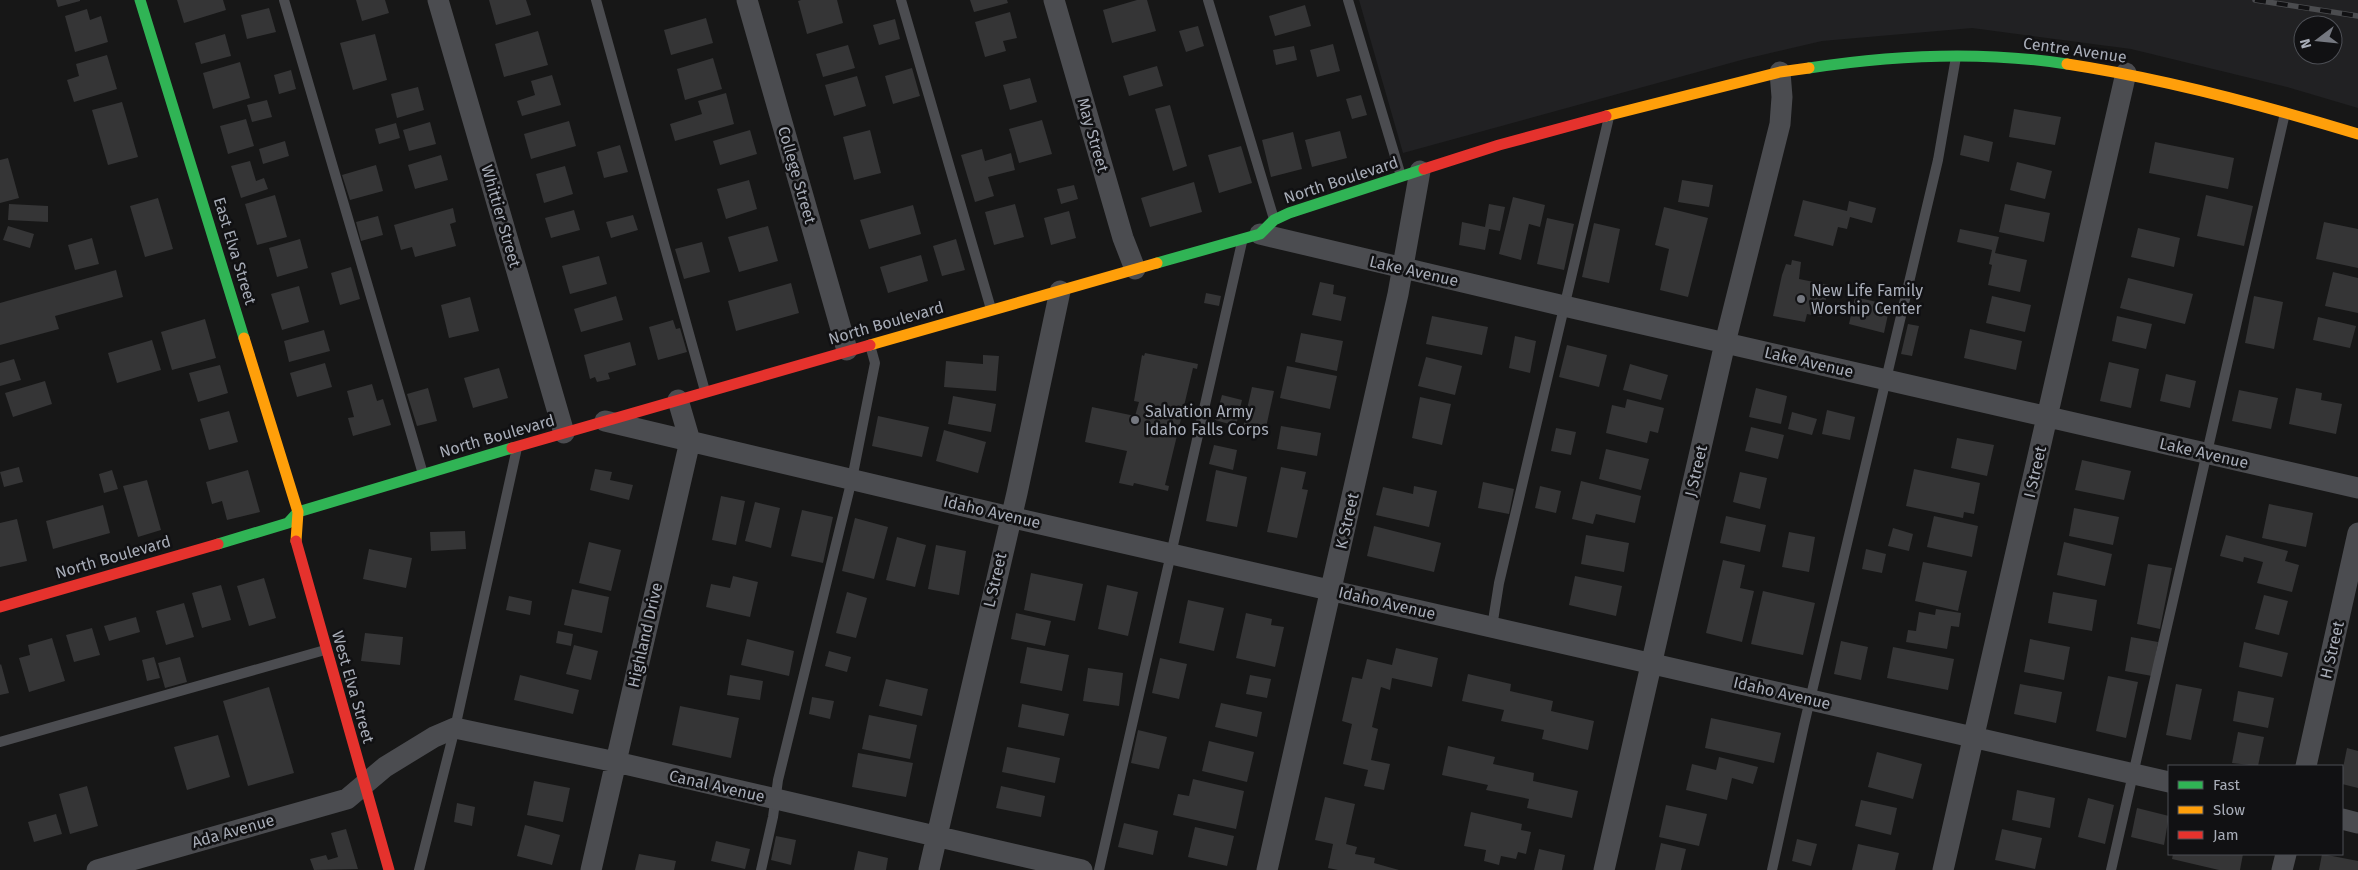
<svg xmlns="http://www.w3.org/2000/svg" width="2358" height="870" font-family="'Fira Sans',sans-serif">
  <style>
    .built { fill: #212123; fill-rule: evenodd }
    .building { fill: #353536 }
    .lines { fill: none; stroke-linecap: round; stroke-linejoin: round }
    .lane { stroke: #4b4c50; stroke-width: 10 }
    .street { stroke: #4b4c50; stroke-width: 21 }
    .fast { stroke: #30b455; stroke-width: 11 }
    .slow { stroke: #ff9f0a; stroke-width: 11 }
    .jam { stroke: #e5322d; stroke-width: 11 }
    .rail-casing { stroke: #4b4c4f; stroke-width: 5.5 }
    .rail { stroke: #111113; stroke-width: 4; stroke-dasharray: 11; stroke-linecap: butt }
    .poi-dot { fill: #757880; stroke: #111113; stroke-width: 2 }
    .labels { text-anchor: middle; dominant-baseline: central; stroke-width: 5; stroke-linejoin: round; paint-order: stroke }
    .street-label { font-size: 16px; fill: #a8adb8; stroke: #111113 }
    .poi-label { font-size: 16px; fill: #a8adb8; stroke: #111113; text-anchor: start }
  </style>
  <rect width="100%" height="100%" fill="#171717"/>
  <path class="built" d="M1359,0H2358V108L2287,87L2131,49L1972,28L1822,41L1745,59L1403,153ZM2303,25H2333V55H2303Z"/>
  <path class="building" d="M56,0H80V1L58,7Z
    M177,0H223L226,10L184,23Z
    M356,0H385L389,13L362,21Z
    M489,0H526L531,15L496,25Z
    M801,0H837L843,23L807,34L798,1Z
    M970,0H1007L1008,3L974,12Z
    M1137,0H1147L1156,31L1112,43L1103,10Z
    M1305,5L1311,26L1275,36L1269,16Z
    M269,8L276,32L247,39L241,15Z
    M87,9L90,20L101,16L108,42L75,52L65,16Z
    M1010,12L1017,38L1003,41L1006,51L985,57L975,22Z
    M706,18L713,43L671,55L664,30Z
    M895,19L900,39L879,45L873,25Z
    M1198,26L1204,46L1186,52L1179,31Z
    M538,31L548,65L504,77L495,44Z
    M225,34L231,56L201,64L195,43Z
    M375,34L387,80L353,90L340,43Z
    M1333,44L1340,71L1317,77L1310,50Z
    M848,45L855,68L823,77L816,54Z
    M1294,46L1297,60L1276,65L1273,50Z
    M107,55L117,89L74,102L67,80L79,76L76,64Z
    M713,58L722,89L685,100L677,69Z
    M240,62L250,98L213,109L203,73Z
    M1157,66L1163,86L1129,96L1123,76Z
    M912,68L920,96L893,104L885,76Z
    M291,70L296,89L279,94L274,75Z
    M552,75L561,105L522,116L517,101L535,95L531,81Z
    M857,76L866,106L834,116L825,85Z
    M1030,78L1037,102L1010,110L1003,85Z
    M418,87L424,110L397,118L391,94Z
    M726,93L734,124L675,141L670,124L702,114L698,101Z
    M1361,95L1367,115L1352,119L1346,99Z
    M267,100L272,117L252,122L247,105Z
    M122,102L138,157L108,165L92,110Z
    M1170,105L1187,166L1173,171L1155,109Z
    M2014,109L2061,117L2055,145L2009,137Z
    M246,119L254,146L228,154L220,126Z
    M1042,120L1052,154L1019,163L1009,129Z
    M569,121L576,146L531,159L524,134Z
    M430,122L436,144L409,151L403,130Z
    M396,123L400,138L379,144L375,129Z
    M750,130L757,154L720,165L713,141Z
    M870,130L881,173L854,180L843,137Z
    M1340,131L1347,158L1312,167L1305,140Z
    M1293,132L1302,169L1271,177L1262,140Z
    M1964,135L1993,142L1989,162L1960,155Z
    M285,141L289,156L263,164L259,149Z
    M2155,142L2234,158L2228,189L2149,173Z
    M620,145L628,172L604,178L597,152Z
    M1241,146L1252,183L1219,193L1208,155Z
    M982,149L985,161L1011,153L1015,170L988,177L994,196L975,202L961,155Z
    M441,155L448,180L415,189L408,165Z
    M8,158L19,198L0,203V160Z
    M250,161L256,181L264,178L268,189L241,198L231,166Z
    M2017,162L2052,171L2045,199L2010,190Z
    M376,165L383,191L350,200L342,175Z
    M565,166L573,194L544,203L536,174Z
    M749,180L757,209L726,219L717,189Z
    M1682,180L1713,185L1709,207L1678,202Z
    M1194,182L1202,212L1150,227L1141,198Z
    M1074,185L1078,199L1061,204L1057,189Z
    M275,195L287,237L257,245L245,204Z
    M2206,195L2253,206L2244,246L2197,236Z
    M1513,197L1545,205L1540,227L1529,224L1521,260L1499,254Z
    M158,198L173,249L145,257L130,206Z
    M1803,200L1847,211L1849,201L1876,208L1872,223L1850,217L1847,229L1838,227L1833,246L1794,236Z
    M9,204L48,206V222L8,220Z
    M1015,204L1024,237L994,245L985,212Z
    M1489,204L1505,207L1500,231L1489,229L1485,250L1459,245L1462,222L1485,227Z
    M2005,204L2050,213L2044,242L1999,232Z
    M913,205L921,234L869,249L860,220Z
    M1664,207L1708,218L1688,297L1660,290L1669,249L1655,245Z
    M453,208L456,222L450,224L456,246L415,257L412,247L401,250L394,225Z
    M574,210L580,230L551,238L545,218Z
    M1069,211L1076,238L1051,245L1044,218Z
    M633,215L638,230L611,238L606,222Z
    M378,216L383,235L361,241L356,222Z
    M1547,218L1574,224L1564,270L1537,264Z
    M2324,222L2358,229V268L2316,259Z
    M1594,223L1620,229L1609,283L1582,277Z
    M8,226L34,234L30,248L3,240Z
    M768,226L778,261L739,272L728,237Z
    M2138,228L2180,238L2174,267L2131,257Z
    M1960,229L1999,237L1995,253L2027,260L2020,292L1988,285L1992,265L1989,264L1992,250L1957,242Z
    M92,238L99,264L75,270L68,245Z
    M300,239L308,268L277,277L269,248Z
    M956,239L965,270L942,276L933,246Z
    M702,242L710,272L684,279L675,249Z
    M921,255L928,281L888,293L880,267Z
    M599,256L607,284L570,294L562,266Z
    M1792,260L1801,262L1799,279L1829,285L1822,317L1807,314L1805,322L1773,316L1782,275L1786,264L1791,265Z
    M351,267L360,299L340,305L331,273Z
    M116,270L123,297L55,316L59,329L0,345V303Z
    M2333,272L2358,278V313L2325,306Z
    M2128,278L2193,294L2185,324L2120,308Z
    M1320,282L1334,285L1333,294L1346,297L1341,321L1312,315Z
    M791,283L799,313L736,331L728,301Z
    M299,286L309,322L282,330L271,294Z
    M1206,293L1221,296L1219,306L1204,303Z
    M616,296L623,320L581,332L574,309Z
    M1992,296L2031,305L2025,332L1986,323Z
    M2254,296L2283,302L2274,349L2245,343Z
    M470,297L479,331L449,338L441,305Z
    M1855,297L1890,305L1884,333L1849,324Z
    M1432,316L1488,327L1482,355L1426,344Z
    M2117,316L2152,324L2146,349L2112,341Z
    M2318,317L2356,326L2350,348L2313,340Z
    M205,319L216,358L172,370L161,332Z
    M673,320L676,329L680,328L687,352L658,360L649,327Z
    M1908,324L1919,326L1912,356L1901,354Z
    M1970,329L2022,341L2016,370L1964,358Z
    M324,330L330,351L289,362L284,341Z
    M1301,333L1343,341L1337,371L1295,362Z
    M1515,336L1536,341L1530,373L1509,368Z
    M152,340L161,370L117,383L108,353Z
    M630,342L636,365L608,373L610,379L597,382L595,377L590,379L584,355Z
    M1567,345L1607,355L1599,387L1559,377Z
    M1145,353L1198,364L1197,369L1193,368L1184,406L1188,407L1186,416L1182,415L1165,485L1169,486L1168,491L1134,483L1133,486L1119,483L1127,451L1085,442L1092,407L1135,416L1139,402L1134,401L1142,355L1144,356Z
    M983,355L999,356L996,391L944,387L946,361L983,364Z
    M1426,357L1462,366L1455,395L1418,386Z
    M14,359L21,380L0,386V363Z
    M2109,362L2139,369L2131,408L2100,401Z
    M325,363L332,387L297,397L290,373Z
    M1630,364L1668,375L1661,400L1623,390Z
    M220,365L228,393L198,402L189,373Z
    M1287,366L1337,376L1330,409L1280,398Z
    M499,368L508,398L473,408L464,378Z
    M2166,374L2196,381L2190,408L2160,401Z
    M45,381L52,404L13,417L5,393Z
    M372,384L377,401L383,399L391,425L353,436L348,418L354,417L347,391Z
    M1252,387L1274,391L1265,432L1243,427Z
    M428,388L437,421L417,426L407,394Z
    M1756,388L1787,396L1781,424L1749,417Z
    M2296,388L2322,393L2321,400L2342,404L2336,434L2289,424Z
    M2239,390L2278,398L2271,429L2232,421Z
    M1222,395L1242,400L1236,426L1215,420Z
    M953,396L996,404L991,432L948,424Z
    M1420,397L1451,404L1442,445L1412,438Z
    M1627,399L1664,408L1658,433L1650,431L1647,443L1606,433L1612,405L1625,408Z
    M1827,410L1855,417L1850,440L1822,434Z
    M229,411L238,442L209,450L200,419Z
    M1792,412L1817,419L1812,435L1788,429Z
    M878,416L929,427L922,457L872,446Z
    M1281,426L1321,433L1317,456L1277,449Z
    M1751,427L1784,435L1778,459L1745,451Z
    M1556,428L1576,432L1571,455L1551,451Z
    M944,430L986,442L978,473L936,461Z
    M1957,438L1994,445L1987,476L1951,468Z
    M1214,445L1237,450L1233,470L1209,464Z
    M1606,449L1649,459L1641,490L1599,479Z
    M2082,460L2131,471L2124,500L2075,490Z
    M19,467L23,482L4,487L0,472Z
    M1281,467L1306,472L1302,489L1308,490L1297,538L1267,532Z
    M595,469L612,472L610,480L633,485L629,500L590,490Z
    M1914,469L1980,483L1974,514L1964,512L1963,518L1906,506Z
    M112,470L118,489L104,493L99,474Z
    M248,470L260,512L227,520L222,501L212,504L206,482Z
    M1216,470L1247,477L1237,527L1206,521Z
    M1740,472L1767,478L1760,509L1733,502Z
    M147,480L161,530L138,537L123,486Z
    M1581,481L1641,496L1635,523L1596,514L1593,524L1572,519Z
    M1483,482L1514,489L1509,514L1478,508Z
    M1414,486L1437,491L1429,527L1376,515L1383,487L1413,494Z
    M1540,486L1561,491L1556,513L1535,508Z
    M721,496L745,501L736,545L712,540Z
    M755,502L780,508L771,548L745,541Z
    M2269,504L2313,513L2306,547L2262,538Z
    M103,505L110,533L53,549L46,521Z
    M2074,508L2119,517L2113,545L2069,536Z
    M802,510L833,517L823,563L791,556Z
    M1726,516L1766,525L1760,552L1720,543Z
    M1934,516L1978,526L1972,557L1927,547Z
    M855,518L888,527L874,579L842,571Z
    M17,519L27,561L0,567V523Z
    M1374,526L1441,543L1434,572L1367,556Z
    M1893,528L1913,534L1909,551L1888,546Z
    M465,531L466,549L431,551L430,532Z
    M1789,532L1815,537L1809,572L1782,567Z
    M1586,535L1629,543L1624,572L1581,564Z
    M2226,535L2288,551L2285,561L2299,565L2292,592L2257,583L2263,562L2244,557L2243,562L2220,556Z
    M897,537L926,545L915,587L886,580Z
    M589,542L621,550L611,591L579,583Z
    M2064,542L2112,554L2105,586L2057,575Z
    M936,545L966,551L959,595L928,589Z
    M369,549L412,558L406,588L363,579Z
    M1866,549L1886,554L1882,573L1862,569Z
    M1723,560L1745,565L1740,588L1754,591L1742,642L1706,633Z
    M1923,562L1967,571L1958,611L1915,601Z
    M2148,564L2172,568L2160,629L2137,624Z
    M1031,573L1083,584L1075,621L1024,610Z
    M733,576L758,582L750,617L706,607L711,584L730,588Z
    M1575,576L1622,586L1616,616L1569,605Z
    M264,578L276,618L249,626L237,586Z
    M221,585L231,620L202,628L192,593Z
    M1107,585L1138,592L1128,636L1098,629Z
    M572,589L609,597L602,633L564,625Z
    M1763,591L1815,603L1803,655L1751,644Z
    M847,592L867,598L856,638L836,633Z
    M2053,592L2097,600L2092,631L2048,623Z
    M2264,595L2288,601L2279,635L2255,629Z
    M509,596L532,601L530,615L506,610Z
    M1188,600L1224,608L1214,651L1179,643Z
    M184,603L194,637L166,645L156,611Z
    M1936,609L1961,613L1959,627L1951,626L1947,649L1906,642L1908,630L1916,631L1919,612L1935,615Z
    M1016,613L1051,621L1045,646L1011,639Z
    M1246,613L1272,619L1271,625L1284,627L1275,667L1236,658Z
    M136,617L140,632L109,641L104,626Z
    M92,628L100,655L74,662L66,635Z
    M558,631L573,634L571,646L556,643Z
    M365,633L403,637L400,665L361,661Z
    M2131,637L2158,642L2152,676L2125,671Z
    M52,638L65,681L29,692L19,658L30,655L28,645Z
    M747,639L794,651L789,676L741,665Z
    M2030,639L2070,647L2064,680L2024,672Z
    M1841,641L1868,647L1861,680L1834,674Z
    M2244,642L2288,653L2282,677L2239,667Z
    M574,645L598,651L591,680L566,674Z
    M1027,647L1069,655L1062,691L1020,683Z
    M1893,647L1954,659L1948,690L1887,678Z
    M1396,648L1438,658L1432,687L1392,678L1390,690L1381,687L1372,727L1378,729L1371,760L1390,764L1384,790L1364,786L1368,770L1343,764L1352,724L1342,721L1352,677L1362,679L1367,659L1392,665Z
    M829,651L851,657L847,672L825,666Z
    M154,657L160,678L147,681L142,660Z
    M180,657L187,682L165,688L158,663Z
    M1160,658L1187,664L1179,699L1152,693Z
    M1,664L9,693L0,695V665Z
    M1088,668L1123,673L1119,706L1083,701Z
    M1468,674L1511,684L1510,691L1553,701L1551,711L1594,721L1588,750L1542,739L1544,730L1501,721L1504,710L1462,701Z
    M520,675L579,690L573,714L514,700Z
    M730,675L763,681L760,700L727,695Z
    M1250,675L1271,679L1267,698L1246,694Z
    M2108,676L2138,682L2126,738L2096,731Z
    M886,679L928,689L922,716L879,706Z
    M2020,684L2062,692L2056,723L2014,714Z
    M2176,684L2202,689L2191,740L2166,735Z
    M269,687L294,773L248,786L223,701Z
    M2238,691L2274,698L2268,728L2233,721Z
    M812,697L834,701L830,719L809,714Z
    M1221,703L1262,712L1257,737L1215,727Z
    M1022,704L1069,714L1064,736L1018,727Z
    M680,706L739,718L731,758L672,745Z
    M869,715L917,725L910,759L862,749Z
    M1711,718L1781,733L1774,763L1705,748Z
    M1138,730L1167,737L1159,769L1131,763Z
    M2238,732L2264,737L2258,766L2232,763Z
    M218,735L230,777L187,790L174,747Z
    M1209,741L1254,752L1247,782L1202,771Z
    M1448,746L1495,757L1493,764L1534,773L1533,781L1578,791L1572,818L1527,808L1529,799L1486,790L1488,785L1442,775Z
    M1007,747L1060,758L1055,783L1002,772Z
    M2347,748L2358,751V788L2342,784V773Z
    M1877,752L1922,764L1913,799L1868,787Z
    M858,753L913,763L906,797L852,787Z
    M1719,757L1758,767L1753,784L1732,778L1727,800L1686,790L1692,764L1716,770Z
    M1193,779L1244,791L1236,829L1173,815L1178,794L1189,796Z
    M534,781L570,788L563,822L527,815Z
    M87,786L98,826L70,834L59,794Z
    M1001,786L1045,796L1041,817L996,808Z
    M2017,790L2055,798L2050,828L2012,820Z
    M1325,797L1355,804L1346,844L1357,847L1355,854L1375,858L1374,863L1399,870H1338L1328,868L1333,844L1315,840Z
    M2088,798L2114,805L2105,844L2078,837Z
    M1861,800L1897,808L1891,835L1855,826Z
    M457,803L475,807L472,826L454,822Z
    M1666,805L1707,814L1699,846L1659,837Z
    M2137,808L2169,816L2164,845L2131,837Z
    M1471,812L1522,824L1521,830L1531,832L1526,854L1518,852L1516,859L1501,856L1499,865L1484,861L1486,850L1464,846Z
    M56,814L62,834L34,842L28,822Z
    M1124,823L1158,831L1153,855L1118,847Z
    M525,825L560,835L552,865L517,856Z
    M1195,827L1234,836L1227,866L1188,857Z
    M346,829L358,869L314,870L310,859L326,855L328,860L338,857L331,833Z
    M2002,829L2042,838L2035,869L1995,860Z
    M776,836L796,840L791,865L771,860Z
    M1797,839L1817,844L1811,866L1792,861Z
    M716,841L750,849L745,869L711,861Z
    M1661,843L1686,849L1681,870H1655Z
    M1858,844L1899,853L1895,870H1852Z
    M1539,849L1565,855L1562,870H1534Z
    M858,851L888,858L886,870H854Z
    M639,854L676,861L674,870H635Z
    M2173,854H2243L2240,870H2219L2172,859Z
    M2322,854L2358,861V870H2319Z"/>
  <g class="lines">
    <path class="lane" d="M284,0L423,474
      M596,0L705,391
      M901,0L991,309
      M1208,0L1274,219
      M1348,0L1401,176
      M1492,627L1499,583L1609,117
      M0,742L325,650
      M419,870L455,728L517,448
      M761,870L773,817L778,780L852,479L875,363L870,345
      M1099,870L1242,242
      M1772,870L1804,725L1938,160L1956,57
      M2111,870L2285,113"/>
    <path class="street" d="M438,0L564,433
      M747,0L847,350
      M1054,0L1123,238L1135,269
      M1260,234L1564,306L2358,488
      M605,421L1010,517L2169,782
      M2306,766L2358,533
      M2342,819L2358,823
      M97,870L347,799L385,767L434,737L455,728L616,762L1082,870
      M591,870L690,441L678,400
      M929,870L1017,493L1060,291
      M1267,870L1398,294L1420,171
      M1604,870L1725,343L1780,124L1782,97L1780,72
      M1943,870L2126,73
      M2282,870L2286,854"/>
    <path class="fast" d="M140,0L244,338
      M1809,68C1893,55 1983,51 2067,64
      M1157,263L1260,234L1274,220L1289,213L1424,169
      M218,544L288,523L298,512L512,448"/>
    <path class="slow" d="M2067,64C2166,79 2263,105 2358,134
      M1606,116L1780,72L1809,68
      M244,338L298,512L296,541
      M870,345L1157,263"/>
    <path class="jam" d="M1424,169L1499,145L1606,116
      M512,448L870,345
      M296,541L389,870
      M0,607L218,544"/>
    <g class="rail-casing">
      <path id="rail" d="M2255,0L2358,16"/>
    </g>
    <use href="#rail" class="rail"/>
  </g>
  <g class="poi-dot">
    <circle cx="1801" cy="299" r="5"/>
    <circle cx="1135" cy="420" r="5"/>
  </g>
  <g class="labels">
    <g class="street-label">
      <text transform="translate(2075 50) rotate(8)">Centre Avenue</text>
      <text transform="translate(1093 135) rotate(74)">May Street</text>
      <text transform="translate(797 175) rotate(74)">College Street</text>
      <text transform="translate(1341 180) rotate(-18)">North Boulevard</text>
      <text transform="translate(501 216) rotate(74)">Whittier Street</text>
      <text transform="translate(235 251) rotate(73)">East Elva Street</text>
      <text transform="translate(1414 271) rotate(13)">Lake Avenue</text>
      <text transform="translate(886 323) rotate(-16)">North Boulevard</text>
      <text transform="translate(1809 362) rotate(13)">Lake Avenue</text>
      <text transform="translate(497 436) rotate(-16)">North Boulevard</text>
      <text transform="translate(2204 453) rotate(13)">Lake Avenue</text>
      <text transform="translate(1696 471) rotate(-77)">J Street</text>
      <text transform="translate(2035 472) rotate(-77)">I Street</text>
      <text transform="translate(992 512) rotate(13)">Idaho Avenue</text>
      <text transform="translate(1347 521) rotate(-77)">K Street</text>
      <text transform="translate(113 557) rotate(-16)">North Boulevard</text>
      <text transform="translate(995 580) rotate(-77)">L Street</text>
      <text transform="translate(1387 603) rotate(13)">Idaho Avenue</text>
      <text transform="translate(645 635) rotate(-77)">Highland Drive</text>
      <text transform="translate(2332 650) rotate(-77)">H Street</text>
      <text transform="translate(353 687) rotate(74)">West Elva Street</text>
      <text transform="translate(1782 693) rotate(13)">Idaho Avenue</text>
      <text transform="translate(717 786) rotate(13)">Canal Avenue</text>
      <text transform="translate(233 831) rotate(-16)">Ada Avenue</text>
    </g>
    <g class="poi-label">
      <text x="1811" y="290">New Life Family<tspan x="1811" dy="18">Worship Center</tspan></text>
      <text x="1145" y="411">Salvation Army<tspan x="1145" dy="18">Idaho Falls Corps</tspan></text>
    </g>
  </g>
  <rect x="2168" y="765" width="175" height="90" fill="#111113" stroke="#4d4f55"/>
  <rect x="2178" y="781" width="25" height="8" fill="#30b455" stroke="#4d4f55"/>
  <text x="2213" y="790" font-size="15" fill="#a8adb8">Fast</text>
  <rect x="2178" y="806" width="25" height="8" fill="#ff9f0a" stroke="#4d4f55"/>
  <text x="2213" y="815" font-size="15" fill="#a8adb8">Slow</text>
  <rect x="2178" y="831" width="25" height="8" fill="#e5322d" stroke="#4d4f55"/>
  <text x="2213" y="840" font-size="15" fill="#a8adb8">Jam</text>
  <g transform="translate(2318 40) rotate(254)"><circle r="24" fill="#111113" stroke="#4d4f55"/>
  <path d="M0-4L9 19L0 12L-9 19Z" fill="#757880"/>
  <text y="-8" font-size="14" font-weight="bold" text-anchor="middle" fill="#a8adb8">N</text>
  </g>
</svg>
